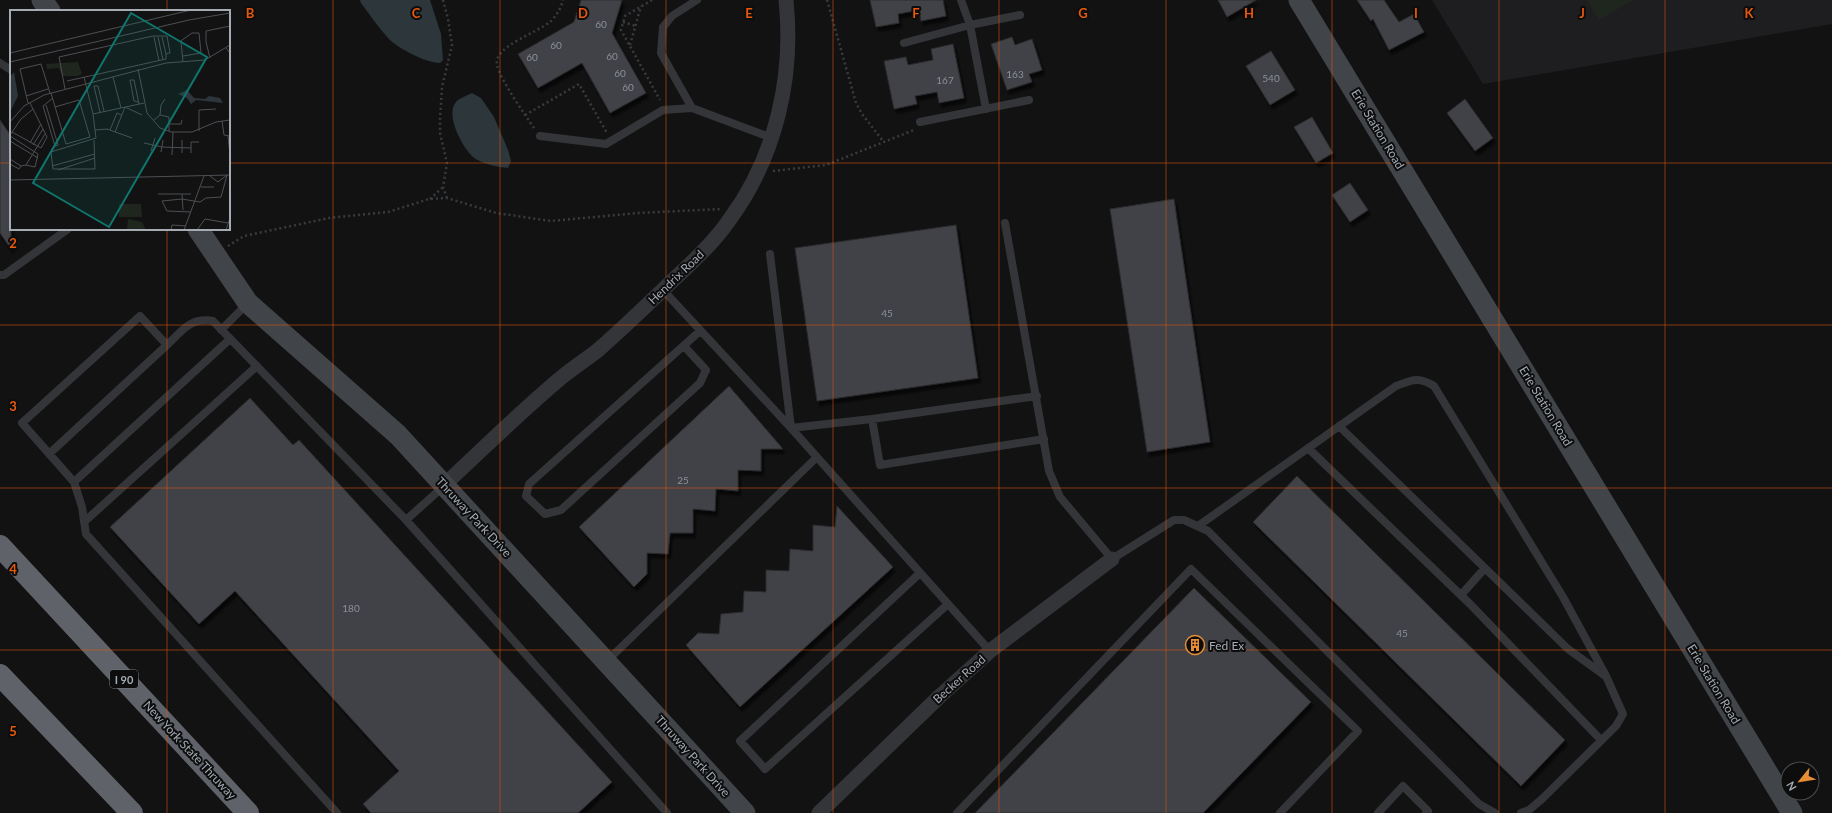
<svg xmlns="http://www.w3.org/2000/svg" width="1832" height="813" font-family="Lato,sans-serif">
  <style>
    .built { fill: #1e1e20 }
    .green { fill: #1e261e }
    .water { fill: #2c363b }
    .building { fill: #414246; stroke: #2c2c2f; filter: url(#shadow) }
    .lines { fill: none; stroke-linecap: round; stroke-linejoin: round }
    .path { stroke: #393c3f; stroke-width: 2.5; stroke-dasharray: 2 3; stroke-linecap: butt }
    .service { stroke: #333538; stroke-width: 8 }
    .minor { stroke: #333538; stroke-width: 15 }
    .secondary { stroke: #414448; stroke-width: 21 }
    .motorway { stroke: #5f6369; stroke-width: 22 }
    .grid { fill: none; stroke: #e8590c; stroke-width: 1; stroke-opacity: 0.55 }
    .labels { text-anchor: middle; dominant-baseline: central; stroke-width: 4; stroke-linejoin: round; paint-order: stroke }
    .number-label { font-size: 10px; fill: #8b9198 }
    .shield { fill: #0d0d0e; stroke: #777c82; stroke-width: 1 }
    .shield-label { font-size: 11px; font-weight: bold; fill: #a4abb3 }
    .street-label { font-size: 12px; fill: #a4abb3; stroke: #0d0d0e }
    .poi-label { font-size: 12px; fill: #a4abb3; stroke: #0d0d0e; text-anchor: start }
    .inset-road { fill: none; stroke: #4c4f53; stroke-width: 1 }
    .view { fill: #0f766e; fill-opacity: 0.15; stroke: #0f766e; stroke-width: 2 }
    .inset-edge { fill: none; stroke: #a4abb3; stroke-width: 2 }
    .grid-label { font-size: 13px; text-anchor: middle; font-weight: bold; fill: #e8590c; stroke: #0d0d0e; stroke-width: 4; stroke-linejoin: round; paint-order: stroke }
  </style>
  <defs>
    <filter id="shadow"><feDropShadow dx="2.5" dy="4.5" stdDeviation="1" flood-color="#0009"/></filter>
  </defs>
  <rect width="100%" height="100%" fill="#121213"/>
  <path class="built" d="M1432,0H1832V24L1483,84Z"/>
  <path class="green" d="M1587,0H1633L1599,20Z"/>
  <path class="water" d="M360,0H430L441,34L443,60L440,63C426,63 397,48 388,38C378,27 370,15 361,3Z
    M472,93L481,98L494,117L508,150L511,161L508,168C497,167 482,164 473,157C462,147 445,115 456,102C459,98 467,96 472,93Z"/>
  <path class="building" d="M581,0H622L612,33L646,93L610,113L582,63L538,88L518,54L574,22Z
    M870,0H943L946,16L921,21L919,10L898,14L899,23L876,27Z
    M1218,0H1256L1227,17Z
    M1357,0H1384L1399,22L1414,14L1424,32L1389,50L1373,19L1371,21Z
    M1012,37L1015,45L1032,39L1042,70L1029,74L1032,82L1007,90L991,44Z
    M953,44L964,98L939,103L937,92L915,96L917,104L894,109L884,61L906,57L908,65L933,60L931,49Z
    M1271,51L1295,90L1270,105L1246,66Z
    M1465,99L1493,138L1475,151L1447,113Z
    M1312,117L1333,153L1316,163L1294,127Z
    M0,120L11,136V249L0,233Z
    M1350,183L1368,210L1350,222L1332,195Z
    M1174,199L1210,442L1147,452L1110,209Z
    M956,225L978,378L817,401L795,248Z
    M729,386L783,449H761V471L738,470V491L716,489L715,511L693,509V533H670L668,554L647,553V574L634,587L579,527Z
    M250,398L293,445L299,440L612,782L578,813H371L363,804L399,771L235,591L199,624L110,527Z
    M1297,476L1565,740L1521,786L1253,522Z
    M837,506L893,567L740,707L686,645L698,633L719,634L721,614L743,612L744,591L766,592V570L789,571L790,549L813,551V525L835,527Z
    M1194,588L1311,702L1203,813H975Z"/>
  <g class="lines">
    <path class="path" d="M443,0L448,19L452,45L442,87L440,119V133L447,163L443,187L447,198
      M652,0L625,16L621,30L660,100
      M827,0L856,103L862,114L883,141
      M623,22L636,26
      M630,45L641,6
      M525,115L579,84L607,133
      M534,128C525,115 500,79 497,65C493,46 538,33 551,21C557,15 561,8 563,0
      M773,171L826,165L914,130
      M430,199L442,188
      M228,246L244,236L329,218L388,212L429,199L447,198L496,213L551,221L638,213L721,209"/>
    <path class="service" d="M961,0L970,25L986,109
      M904,43L970,25L1020,15
      M0,63L11,70
      M692,108L661,53L663,27L672,16L697,0
      M920,122L1029,100
      M540,136L606,144L663,110L692,108L772,138
      M1005,223L1049,471L1060,497L1112,559L1174,520H1184L1208,531L1479,804L1495,813
      M770,254L791,428L872,419L1037,396
      M0,275H4L68,229
      M663,290L791,428L990,651
      M221,330L248,303
      M684,346L706,370L700,383L561,510L545,514L526,496L529,484L700,331
      M872,419L880,465L1044,439
      M1339,426L1568,649L1604,675
      M1308,448L1470,604L1601,740
      M49,454L167,345
      M74,482L230,339
      M406,520L444,486
      M84,522L257,366
      M1198,526L1396,386C1412,380 1418,376 1434,386L1563,597L1606,676L1623,714L1616,726L1542,799L1529,810L1521,813
      M920,573L740,741L765,769L948,604
      M1461,595L1485,568
      M607,661L817,457
      M337,813L86,534L82,507L74,482L22,423L140,316L167,345C182,331 190,317 213,321L406,520L667,813
      M957,813L1191,569L1358,731L1280,813
      M1378,813L1403,786L1428,811L1426,813"/>
    <path class="minor" d="M444,485C483,449 521,411 562,377C573,368 585,360 597,351C621,330 645,307 668,285C690,264 713,244 730,219C776,156 794,77 786,0
      M819,813L940,696L990,651L1112,559"/>
    <path class="secondary" d="M42,0L50,11
      M1299,0L1792,813
      M198,229L248,303L398,435L745,813"/>
    <path class="motorway" d="M0,546L248,813
      M0,675L132,813"/>
  </g>
  <path class="grid" d="M167,0V11M333,0V813M500,0V813M666,0V813M833,0V813M999,0V813M1166,0V813M1332,0V813M1499,0V813M1665,0V813M0,163H11M229,163H1832M167,229V813M0,325H1832M0,488H1832M0,650H1832"/>
  <defs>
    <g id="building-ring" transform="scale(1)"><circle r="9.5" fill="#0d0d0e" stroke="#e78d36" stroke-width="1.5"/><path d="M-4-6H4V6H1V3H-1V6H-4ZM-2.5-4.3h1.7v1.8h-1.7ZM.8-4.3h1.7v1.8H.8ZM-2.5-1h1.7V.8h-1.7ZM.8-1h1.7V.8H.8Z" fill="#e78d36"/></g>
  </defs>
  <g fill-rule="evenodd">
    <use href="#building-ring" x="1195" y="645"/>
  </g>
  <g class="labels">
    <g class="number-label">
      <text x="601" y="24">60</text>
      <text x="556" y="45">60</text>
      <text x="612" y="56">60</text>
      <text x="532" y="57">60</text>
      <text x="620" y="73">60</text>
      <text x="1015" y="74">163</text>
      <text x="1271" y="78">540</text>
      <text x="945" y="80">167</text>
      <text x="628" y="87">60</text>
      <text x="887" y="313">45</text>
      <text x="683" y="480">25</text>
      <text x="351" y="608">180</text>
      <text x="1402" y="633">45</text>
    </g>
    <rect class="shield" x="110" y="670" width="28" height="18" rx="3"/>
    <g class="shield-label">
      <text x="124" y="679">I 90</text>
    </g>
    <g class="street-label">
      <text transform="translate(1378 129) rotate(59)">Erie Station Road</text>
      <text transform="translate(676 277) rotate(-44)">Hendrix Road</text>
      <text transform="translate(1546 406) rotate(59)">Erie Station Road</text>
      <text transform="translate(474 517) rotate(47)">Thruway Park Drive</text>
      <text transform="translate(959 679) rotate(-42)">Becker Road</text>
      <text transform="translate(1714 684) rotate(59)">Erie Station Road</text>
      <text transform="translate(190 750) rotate(47)">New York State Thruway</text>
      <text transform="translate(693 756) rotate(48)">Thruway Park Drive</text>
    </g>
    <g class="poi-label">
      <text x="1209" y="645">Fed Ex</text>
    </g>
  </g>
  <g transform="translate(10 10)">
    <rect width="220" height="220" fill="#121213"/>
    <path d="M68,52L72,64L67,66H52L49,58L37,59L36,54ZM109,194H131L132,207H109ZM118,209L132,212L136,220H117Z" fill="#1e261e"/>
    <path d="M4,62L8,86L0,102V67ZM177,80L184,88L195,89L199,86L210,88L213,93L186,90L181,94L177,88L168,84Z" fill="#2c363b"/>
    <path class="inset-road" d="M144,27L149,51M148,27L153,50M152,27L156,44M216,38L220,43V51M0,43L181,0M173,46L191,43L189,23H182L172,30L171,32L173,52M200,48L196,32V21L220,16M0,52L179,10L220,3M128,59L137,103L150,118L161,122H182L206,112L220,110M74,67L83,104L86,128L41,142L43,159H85L84,130M103,67L111,98M55,79L49,47L143,26H157L160,43L156,44V49L57,71M41,83L56,134L80,127L69,90L45,97M16,86L38,79M128,92L124,91L120,70H124L129,94M18,93L10,59L31,54L40,83M36,95L48,135L45,136L33,96L43,88M90,102L84,76H88L94,101M83,104L134,93M150,105L159,107V121M143,111L150,105L151,95L155,89M212,111L214,125L220,126M0,112L14,96L34,85L156,53L195,50L220,35M160,114H171L172,110M85,120L97,119L122,128M100,120L107,103L111,105M189,121V100L206,99M2,122L31,138L37,127L20,93M105,122L115,97L132,105M0,125L11,109L23,99M0,126L28,144L25,157L16,155M218,126L220,145M0,131L28,148M20,133L31,114M134,133L152,137L181,138M23,135L33,119M141,141L145,128M151,142L153,130M172,143V130M181,143V132H189M162,145L163,122M0,149L11,156L16,155L35,124M0,154L9,159L11,156M42,156L85,144M48,160L85,148M200,166L208,172L217,165M0,170L220,165M191,177H204M148,184H181M172,184L173,200M181,202L157,201L152,191L172,189L190,192L196,188L211,187L217,165M161,220L162,215L176,216M174,220L194,166M187,220L195,209L218,213M216,220L220,208"/>
    <path class="view" d="M121,3L197,47L99,217L23,173Z"/>
    <rect width="220" height="220" class="inset-edge"/>
  </g>
  <g class="grid-label">
    <text x="250" y="18">B</text>
    <text x="416" y="18">C</text>
    <text x="583" y="18">D</text>
    <text x="749" y="18">E</text>
    <text x="916" y="18">F</text>
    <text x="1083" y="18">G</text>
    <text x="1249" y="18">H</text>
    <text x="1416" y="18">I</text>
    <text x="1582" y="18">J</text>
    <text x="1749" y="18">K</text>
    <text x="13" y="248">2</text>
    <text x="13" y="411">3</text>
    <text x="13" y="574">4</text>
    <text x="13" y="736">5</text>
  </g>
  <g transform="translate(1800 781) rotate(240)"><circle r="19" fill="#0d0d0e" stroke="#494c50"/>
  <path d="M0-3L7 15L0 10L-7 15Z" fill="#e78d36"/>
  <text y="-6" font-size="11" font-weight="bold" text-anchor="middle" fill="#a4abb3">N</text>
  </g>
</svg>
